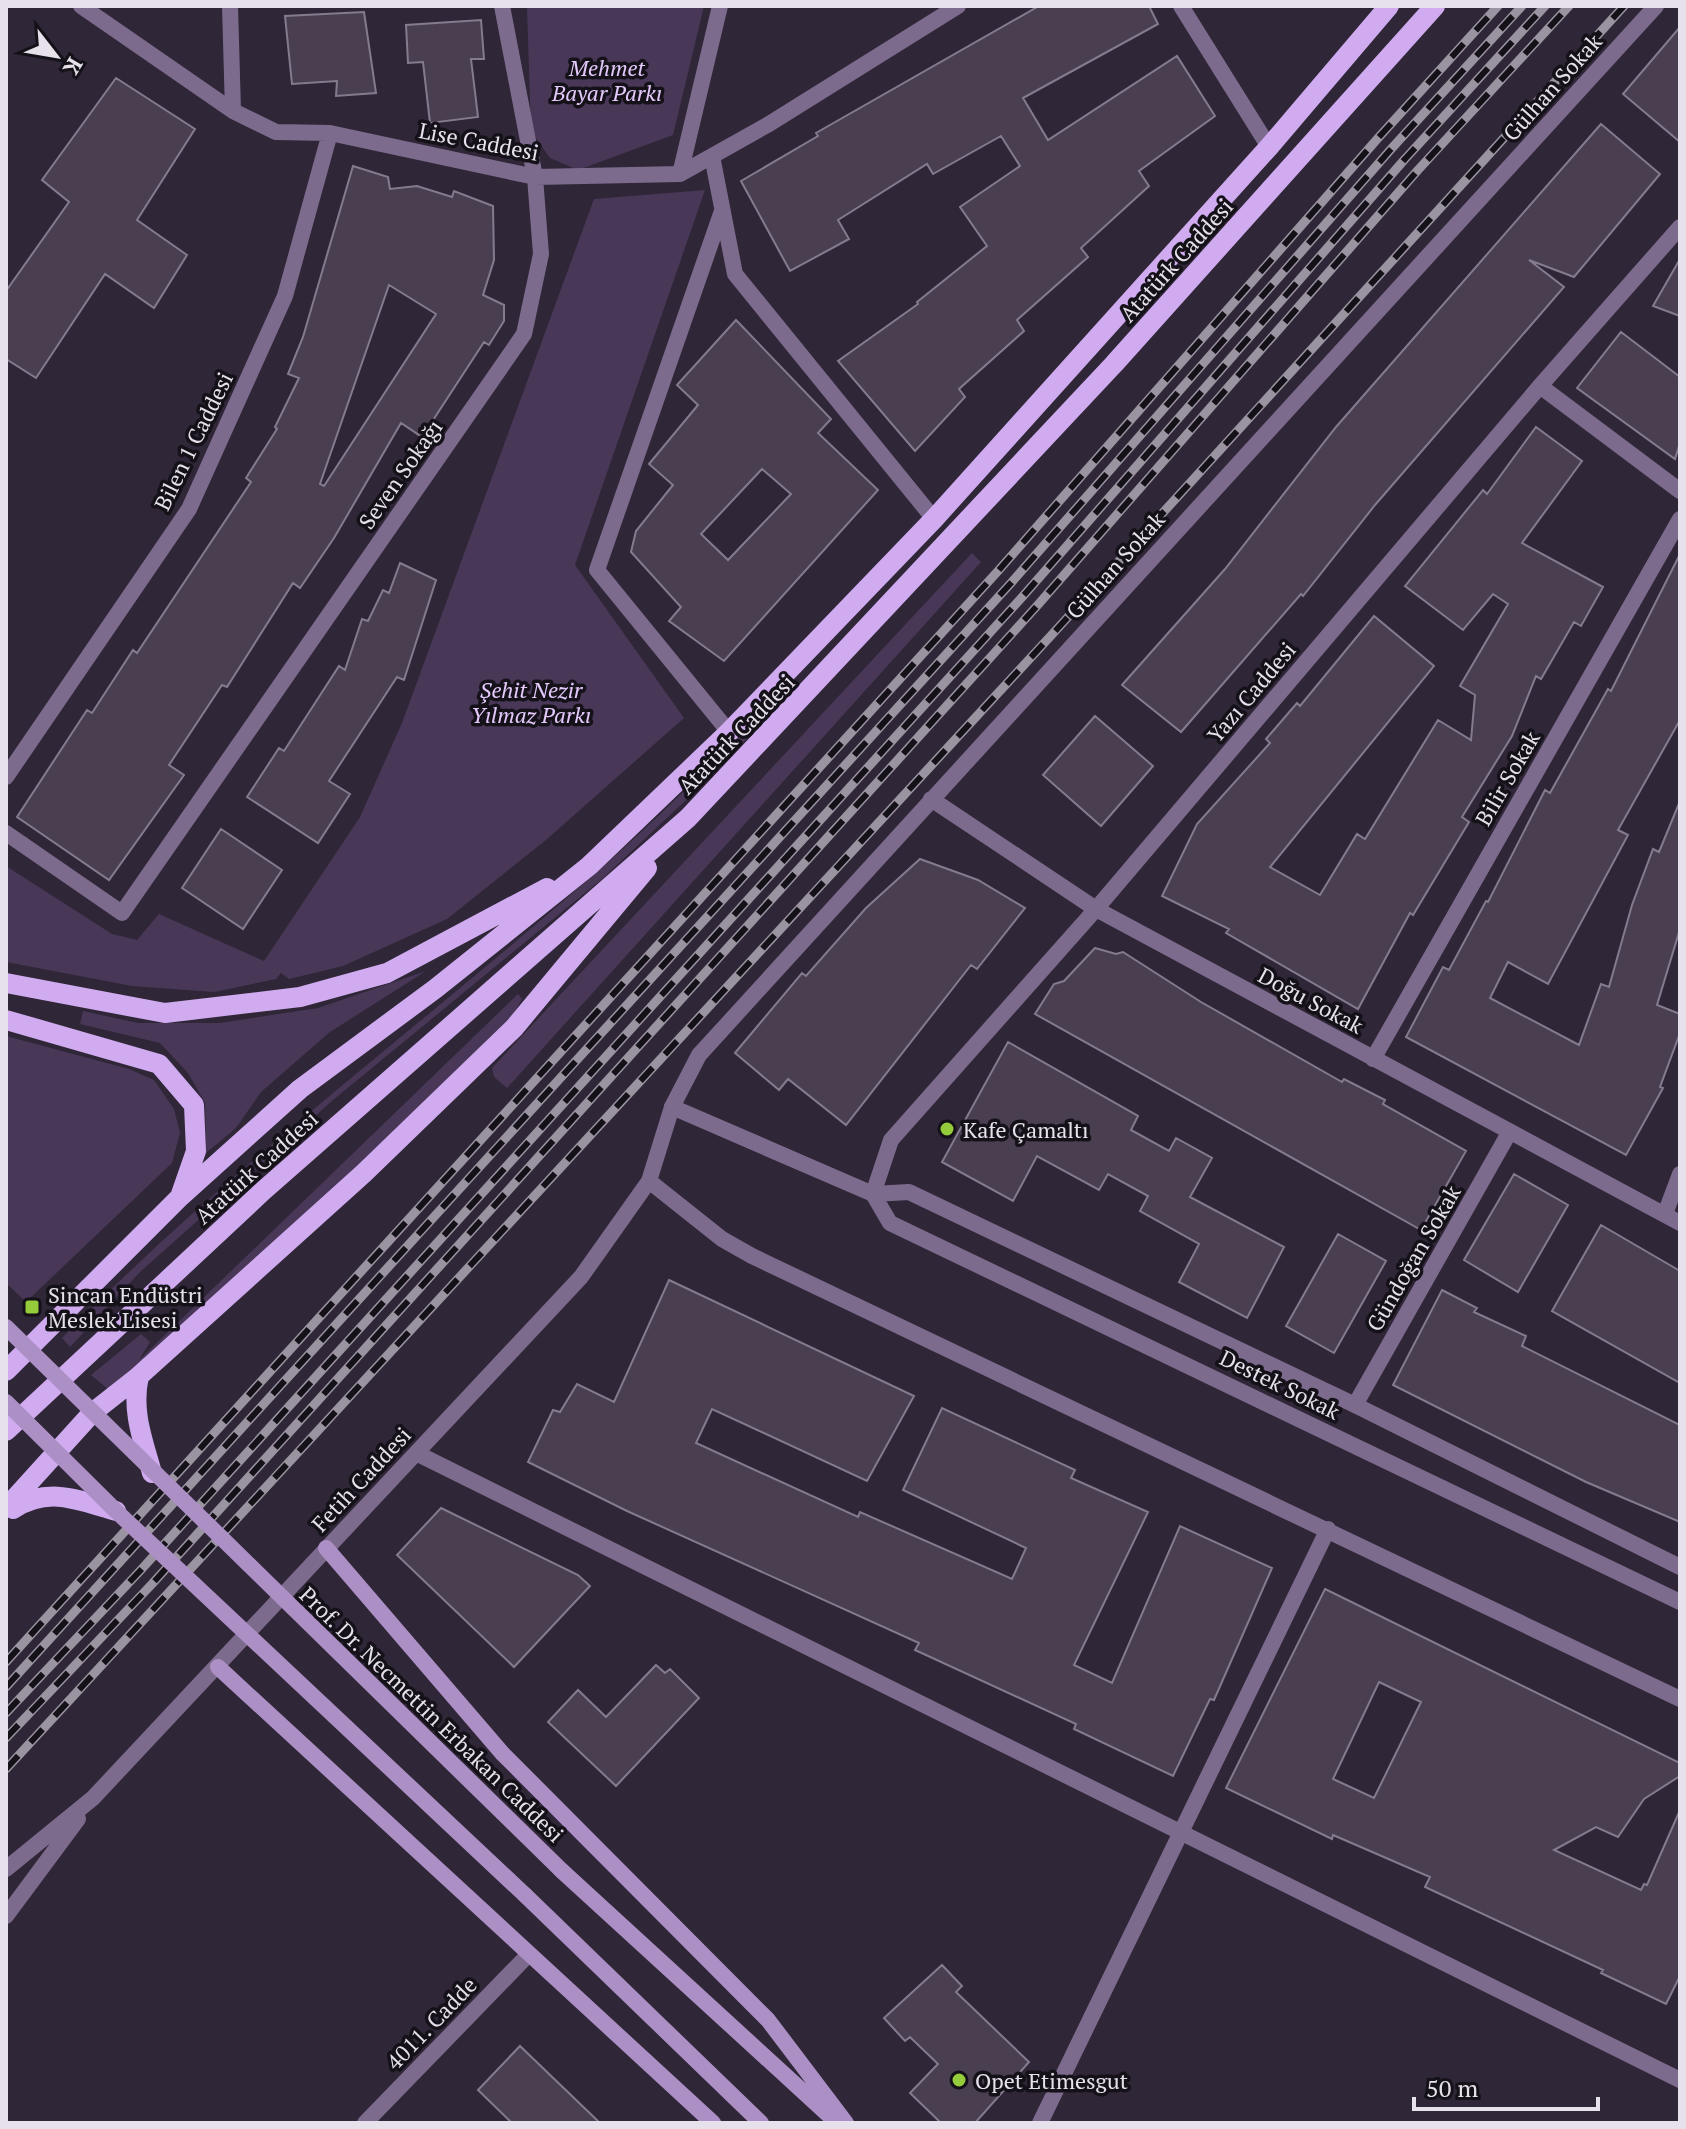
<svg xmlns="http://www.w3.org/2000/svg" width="1686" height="2129" font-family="'PT Serif',serif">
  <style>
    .green { fill: #493758 }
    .building { fill: #493f51; stroke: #857b8f; stroke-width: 2; fill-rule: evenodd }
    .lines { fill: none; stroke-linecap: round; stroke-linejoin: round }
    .minor { stroke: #7d6b8d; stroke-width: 16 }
    .tertiary { stroke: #7d6b8d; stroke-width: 16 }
    .secondary { stroke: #ac8fc5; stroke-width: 16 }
    .primary { stroke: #d0abf0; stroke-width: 20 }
    .rail-casing { stroke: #9a93a0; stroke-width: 9 }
    .rail { stroke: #151119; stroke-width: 6; stroke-dasharray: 18; stroke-linecap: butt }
    .secondary-bridge { stroke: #ac8fc5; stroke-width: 16 }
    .poi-dot { fill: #95cc3b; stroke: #151119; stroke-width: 3 }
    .labels { text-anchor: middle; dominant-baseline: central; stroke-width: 7; stroke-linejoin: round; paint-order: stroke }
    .park-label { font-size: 22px; font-style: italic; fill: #e4cafc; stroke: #151119 }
    .street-label { font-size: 22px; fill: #e7e1ec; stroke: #151119 }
    .poi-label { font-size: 22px; fill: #e7e1ec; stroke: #151119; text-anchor: start }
  </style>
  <rect width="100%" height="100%" fill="#2f2637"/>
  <path class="green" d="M530,6H704L673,135L578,170L550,158L531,131L527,8Z
    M705,190L575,565L684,718L546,840L447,919L343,966L289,979L281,973L276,979L214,992L132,986L6,962V866L112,934L137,940L159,914L264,961L360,817L402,723L594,199Z
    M972,553L981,562L507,1088L494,1077L492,1068Z
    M783,690L789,695L702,785L602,879L333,1100L140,1272L70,1347L62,1338C219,1177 399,1043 569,896C645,832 715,762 783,690Z
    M426,971L330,1032L261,1092L236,1128L200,1158L206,1143L205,1103L188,1073L160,1043L80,1024L83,1011L138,1023H220L318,1008Z
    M518,994L522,999L513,1015L376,1151L109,1390L91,1375L141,1334L150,1342L139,1360Z
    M6,1036L129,1069L154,1080L174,1109L180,1133L172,1163L26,1302L6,1283Z"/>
  <path class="building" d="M1039,6H1149L1158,24L1023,98L1048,140L1177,56L1215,116L1139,171L1149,186L1081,248L1088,257L1017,320L1024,331L959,389L965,397L915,451L838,361L918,304L917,302L987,246L960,207L1020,166L1001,136L933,174L927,164L838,220L849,239L790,271L741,181L818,136L816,133Z
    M364,12L376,93L336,96L337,81L292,84L285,16Z
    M481,20L484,59H471L478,117L430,123L423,62L408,63L406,25Z
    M1680,27V142L1623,94Z
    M116,78L195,129L137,220L187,255L154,308L105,274L36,378L6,359V291L69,202L42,180Z
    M1601,124L1660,174L1574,277L1529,260L1564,287L1375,505L1303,596L1301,594L1181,732L1122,685L1225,569L1336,427Z
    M353,166L388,177L390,189L417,186L452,197L454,191L493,206L494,260L483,295L504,305V321L489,345L484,342L422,437L401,423L334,538L300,588L293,583L227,687L222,685L169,765L184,775L109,880L17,817L87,710L92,713L133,650L137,653L251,482L246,478L277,429L275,427L299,378L288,374L303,337ZM389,285L436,314L324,486L320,484Z
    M1680,259V316L1653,306Z
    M736,320L831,419L818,433L878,490L724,661L669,621L681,607L631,552L636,531L673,485L649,464L698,405L677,385ZM762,469L791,494L728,560L701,534Z
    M1621,332L1680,377V443L1675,459L1577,388Z
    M1536,427L1582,461L1522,543L1603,587L1581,626L1574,622L1541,679L1536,676L1512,736L1462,817L1469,822L1413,915L1410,913L1358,1009L1226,933L1229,929L1162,896L1197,824L1270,743L1266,739L1297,703L1300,706L1374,616L1434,666L1270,867L1320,895L1357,834L1365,839L1438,720L1471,740L1475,695L1460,686L1508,604L1493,594L1463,630L1405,586L1483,490L1487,494Z
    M1680,554V720L1618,830L1628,835L1548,984L1508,962L1490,998L1579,1045L1601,984L1609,987L1632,905L1653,849L1659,852L1680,801V929L1657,1005L1680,1014V1033L1660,1087L1663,1088L1626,1155L1406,1037L1443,967L1449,970L1486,901L1488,902L1545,790L1550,793L1608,689L1611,691Z
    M400,563L436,580L404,680L397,677L329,781L350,794L318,843L247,797L279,748L284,751L339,666L345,670L362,619L368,621L383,590L389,593Z
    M1095,716L1153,766L1101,826L1043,775Z
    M221,829L282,870L243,929L182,888Z
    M920,859L978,880L1025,908L977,969L971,965L846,1125L788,1079L779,1090L735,1053L802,973L806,976L866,908Z
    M1095,948L1116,954L1123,952L1201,1002L1342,1082L1344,1079L1385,1100L1383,1104L1466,1151L1421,1230L1035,1014L1054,984L1064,981Z
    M1008,1042L1138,1116L1131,1130L1169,1151L1176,1138L1212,1158L1190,1197L1284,1247L1247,1318L1179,1282L1199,1244L1140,1211L1148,1196L1108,1174L1099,1190L1037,1156L1013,1201L942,1162Z
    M1514,1174L1568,1205L1518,1292L1464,1260Z
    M1601,1225L1680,1271V1383L1552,1311Z
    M1338,1234L1386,1261L1334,1353L1286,1326Z
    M669,1280L914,1396L867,1481L712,1409L696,1443L858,1517L860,1512L1012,1579L1026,1548L903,1490L942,1408L1075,1470L1071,1478L1148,1512L1074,1665L1112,1683L1180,1526L1272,1568L1214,1700L1210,1699L1173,1776L1074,1729L1076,1724L915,1650L919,1643L627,1511L528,1462L553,1410L560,1412L577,1384L614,1402Z
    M1442,1290L1477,1308L1474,1312L1526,1336L1522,1346L1680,1425V1522L1586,1482L1393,1385Z
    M441,1508L578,1575L590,1586L514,1667L397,1555Z
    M1325,1589L1680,1763V1776L1644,1799L1618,1837L1596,1827L1554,1850L1641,1890L1644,1884L1647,1885L1680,1810V1976L1666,2004L1601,1973L1603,1970L1425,1887L1430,1877L1333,1835L1332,1839L1226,1788ZM1379,1682L1421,1702L1374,1798L1333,1779Z
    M656,1665L665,1673L670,1669L699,1698L616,1786L548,1722L578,1690L606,1717Z
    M942,1965L962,1986L956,1992L1029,2062L975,2123H941L910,2093L938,2064L910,2037L905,2041L884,2018Z
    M520,2046L600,2123H512L478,2090Z"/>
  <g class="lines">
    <path class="minor" d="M81,6L233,111L276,132L330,133L535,177L680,174L769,124L958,6
      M230,6L233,111
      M1181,6L1269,147
      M712,156L735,274L934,519
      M680,174L720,6
      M722,211L597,570L729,732
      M1540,386L1680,491
      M6,777L189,509L285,296L330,133
      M931,799L1096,909L1680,1223
      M6,833L122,913L524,334L541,254L535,177L502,6
      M1373,1059L1680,519
      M649,1181L722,1239L752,1256L1680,1699
      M873,1194L891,1140L1096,909L1540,386L1680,227
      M1665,1214L1680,1174
      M1355,1405L1509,1133
      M416,1453L1680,2080
      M6,1869L93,1798L581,1277L649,1181L672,1107L699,1055L1656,6
      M6,1916L78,1819
      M365,2123L529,1954
      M1040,2123L1328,1529"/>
    <path class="tertiary" d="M672,1107L873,1194L909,1192L1355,1405L1680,1567
      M873,1194L890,1223L1680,1602"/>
    <path class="secondary" d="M326,1548L502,1753L768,2020L846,2123
      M218,1667L713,2123
      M562,1871L833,2119
      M525,1895L761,2123"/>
    <path class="primary" d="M6,983L165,1013L300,997L387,973L547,888
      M6,1020L159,1064L194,1105L196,1151L181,1194
      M6,1371L180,1197L300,1089L435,989L589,866L729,732L934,519L1269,147L1389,6
      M6,1431L264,1190L688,818L1114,364L1435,6
      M152,1473C143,1440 131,1411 139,1376L364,1173L514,1028L647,868
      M6,1508L92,1413L139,1376
      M13,1509C49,1486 78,1500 116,1511"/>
    <g class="rail-casing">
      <path id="rail" d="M6,1662L998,571L1379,137L1498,6
        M6,1687L1011,583L1392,148L1522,6
        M6,1713L139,1572L1024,595L1405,159L1545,6
        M6,1738L152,1584L1036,607L1418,170L1569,6
        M6,1769L1058,628L1624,6"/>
    </g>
    <use href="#rail" class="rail"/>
    <path class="secondary-bridge" d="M6,1327L562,1871
      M6,1402L116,1511L525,1895"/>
  </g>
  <g class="poi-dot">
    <circle cx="947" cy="1129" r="8"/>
    <rect x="24" y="1299" width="16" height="16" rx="4"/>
    <circle cx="959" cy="2080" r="8"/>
  </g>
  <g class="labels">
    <g class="park-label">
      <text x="607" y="67">Mehmet<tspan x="607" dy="25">Bayar Parkı</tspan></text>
      <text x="531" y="689">Şehit Nezir<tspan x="531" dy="25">Yılmaz Parkı</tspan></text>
    </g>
    <g class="street-label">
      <text transform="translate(1552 87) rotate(-48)">Gülhan Sokak</text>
      <text transform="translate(479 141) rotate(11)">Lise Caddesi</text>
      <text transform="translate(1176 260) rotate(-48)">Atatürk Caddesi</text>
      <text transform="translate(193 441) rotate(-64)">Bilen 1 Caddesi</text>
      <text transform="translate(400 474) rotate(-55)">Seven Sokağı</text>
      <text transform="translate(1115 565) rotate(-48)">Gülhan Sokak</text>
      <text transform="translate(1251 692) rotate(-50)">Yazı Caddesi</text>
      <text transform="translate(736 734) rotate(-46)">Atatürk Caddesi</text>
      <text transform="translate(1507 778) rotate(-60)">Bilir Sokak</text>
      <text transform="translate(1311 1000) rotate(28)">Doğu Sokak</text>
      <text transform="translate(256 1167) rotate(-42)">Atatürk Caddesi</text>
      <text transform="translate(1413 1258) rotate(-60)">Gündoğan Sokak</text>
      <text transform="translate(1280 1384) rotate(26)">Destek Sokak</text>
      <text transform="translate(361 1479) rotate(-47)">Fetih Caddesi</text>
      <text transform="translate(432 1714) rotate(44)">Prof. Dr. Necmettin Erbakan Caddesi</text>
      <text transform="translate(431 2023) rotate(-46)">4011. Cadde</text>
    </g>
    <g class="poi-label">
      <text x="963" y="1129">Kafe Çamaltı</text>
      <text x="48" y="1294">Sincan Endüstri<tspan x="48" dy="25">Meslek Lisesi</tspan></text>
      <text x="975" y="2080">Opet Etimesgut</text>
    </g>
  </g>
  <rect width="1686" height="2129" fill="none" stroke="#e7e1ec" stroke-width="16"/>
  <g transform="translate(56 56) rotate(121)" stroke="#151119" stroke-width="6" paint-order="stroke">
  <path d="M0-6L14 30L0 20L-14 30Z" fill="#e7e1ec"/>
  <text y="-12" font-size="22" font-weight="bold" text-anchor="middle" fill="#e7e1ec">K</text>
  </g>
  <path d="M1414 2097v12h184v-12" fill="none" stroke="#e7e1ec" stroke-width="4"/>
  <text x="1426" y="2097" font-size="24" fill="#e7e1ec" stroke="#151119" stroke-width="6" paint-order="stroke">50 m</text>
</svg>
